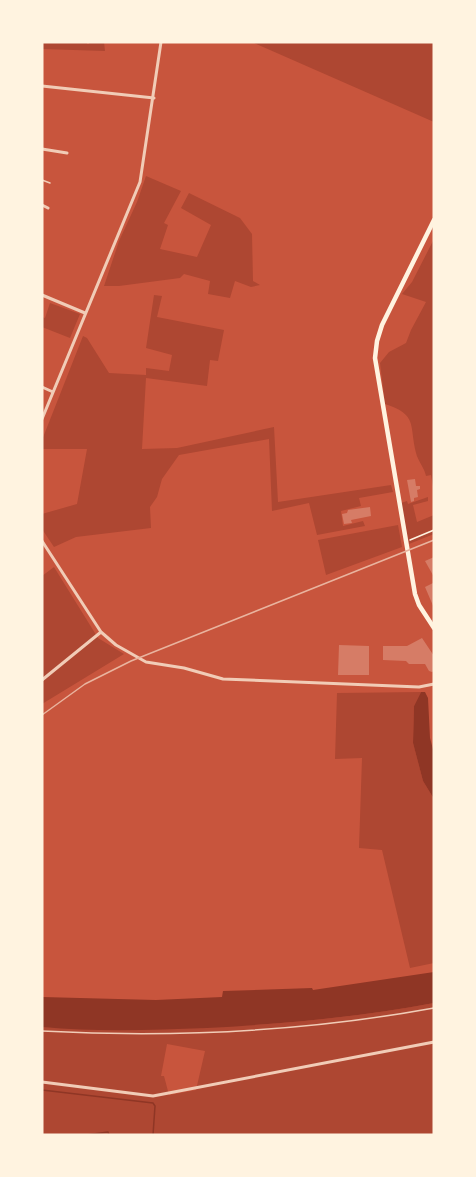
<svg xmlns="http://www.w3.org/2000/svg" width="476" height="1177" font-family="'Archivo Narrow',sans-serif">
  <style>
    .green { fill: #ae4732; fill-rule: evenodd }
    .water { fill: #8f3625 }
    .lines { fill: none; stroke-linecap: round; stroke-linejoin: round }
    .stream { stroke: #8f3625; stroke-width: 1.5 }
    .building { fill: #d67c66 }
    .path { stroke: #fff3e0; stroke-width: 1.5 }
    .service { stroke: #f1ccb7; stroke-width: 1.5 }
    .minor { stroke: #f1ccb7; stroke-width: 3 }
    .primary { stroke: #fff3e0; stroke-width: 4.5 }
    .rail { stroke: #e9b49f; stroke-width: 1.5 }
  </style>
  <rect width="100%" height="100%" fill="#c8553d"/>
  <path class="green" d="M42,42H87V44H89V42H104L105,51L42,49Z
    M252,42H434V122Z
    M146,176L181,191L164,223L168,225L160,249L197,257L211,225L181,208L189,193L240,218L252,234L253,281L260,285L251,287L235,281L230,298L208,294L210,281L184,274L180,278L119,286H104L119,241L137,202Z
    M434,239V492L431,475L426,476C424,467 418,461 416,453C409,424 418,415 385,404L380,363L389,352L406,343L411,330L426,302L402,294L412,282Z
    M154,295L162,296L157,317L224,330L218,361L210,360L207,386L146,378L142,449L177,448L274,427L278,502L391,485L393,492L359,498L361,506L341,511L343,526L363,521L365,526L317,535L309,503L272,511L269,439L179,455L162,479L157,497L150,507L151,528L76,537L54,547L42,529V514L77,504L87,449H42V440L83,336L87,338L109,373L146,375V368L169,371L172,355L146,348Z
    M50,303L80,314L70,338L42,327V317L45,318Z
    M428,497V501L413,505L417,522L434,515V534L409,544L401,503L407,501L408,504Z
    M398,525L402,547L326,575L318,540Z
    M54,567L98,638L124,654L42,704V576Z
    M421,692L414,706L413,743L423,781L434,799V963L410,968L382,850L359,848L362,758L335,759L337,693Z
    M434,1003V1135H42V1027C173,1032 304,1027 434,1003ZM167,1044L205,1051L196,1090L169,1095L164,1076H161Z"/>
  <path class="water" d="M421,692H425L428,698L430,738L434,753V799L423,781L413,743L414,706Z
    M434,972V1003C359,1017 283,1024 207,1028C152,1030 97,1032 42,1027V997L156,1000L222,997L223,991L312,988L313,990Z"/>
  <g class="lines">
    <path class="stream" d="M42,1090L153,1103L155,1106L153,1135
      M86,1135L108,1132L109,1135"/>
  </g>
  <path class="building" d="M415,479L416,486H420V489L417,490L418,497L414,498V501L411,502L407,480Z
    M370,507L371,516L351,520L352,523L344,524L342,514L347,513L348,510Z
    M434,557V577L425,561Z
    M433,583L434,585V608L425,587Z
    M422,638L434,656V671L432,672L429,671L425,664H409L406,661L383,660V646H407Z
    M339,645L369,646V675H338Z"/>
  <g class="lines">
    <path class="path" d="M410,540L434,530"/>
    <path class="service" d="M42,180L50,183
      M434,361V373
      M42,1031C175,1038 303,1032 434,1008"/>
    <path class="minor" d="M42,86L154,98
      M42,149L67,153
      M42,205L48,208
      M42,295L85,313
      M42,387L53,392
      M42,419L140,182L161,42
      M42,541L101,632L116,645L146,662L184,668L223,679L419,687L434,684
      M42,680L101,632
      M42,1082L153,1096L434,1042"/>
    <path class="primary" d="M434,220L382,325L377,341L375,358L415,594L419,605L434,628"/>
    <path class="rail" d="M42,715L85,684L131,661L434,540"/>
  </g>
  <rect width="476" height="1177" fill="none" stroke="#fff3e0" stroke-width="87"/>
</svg>
